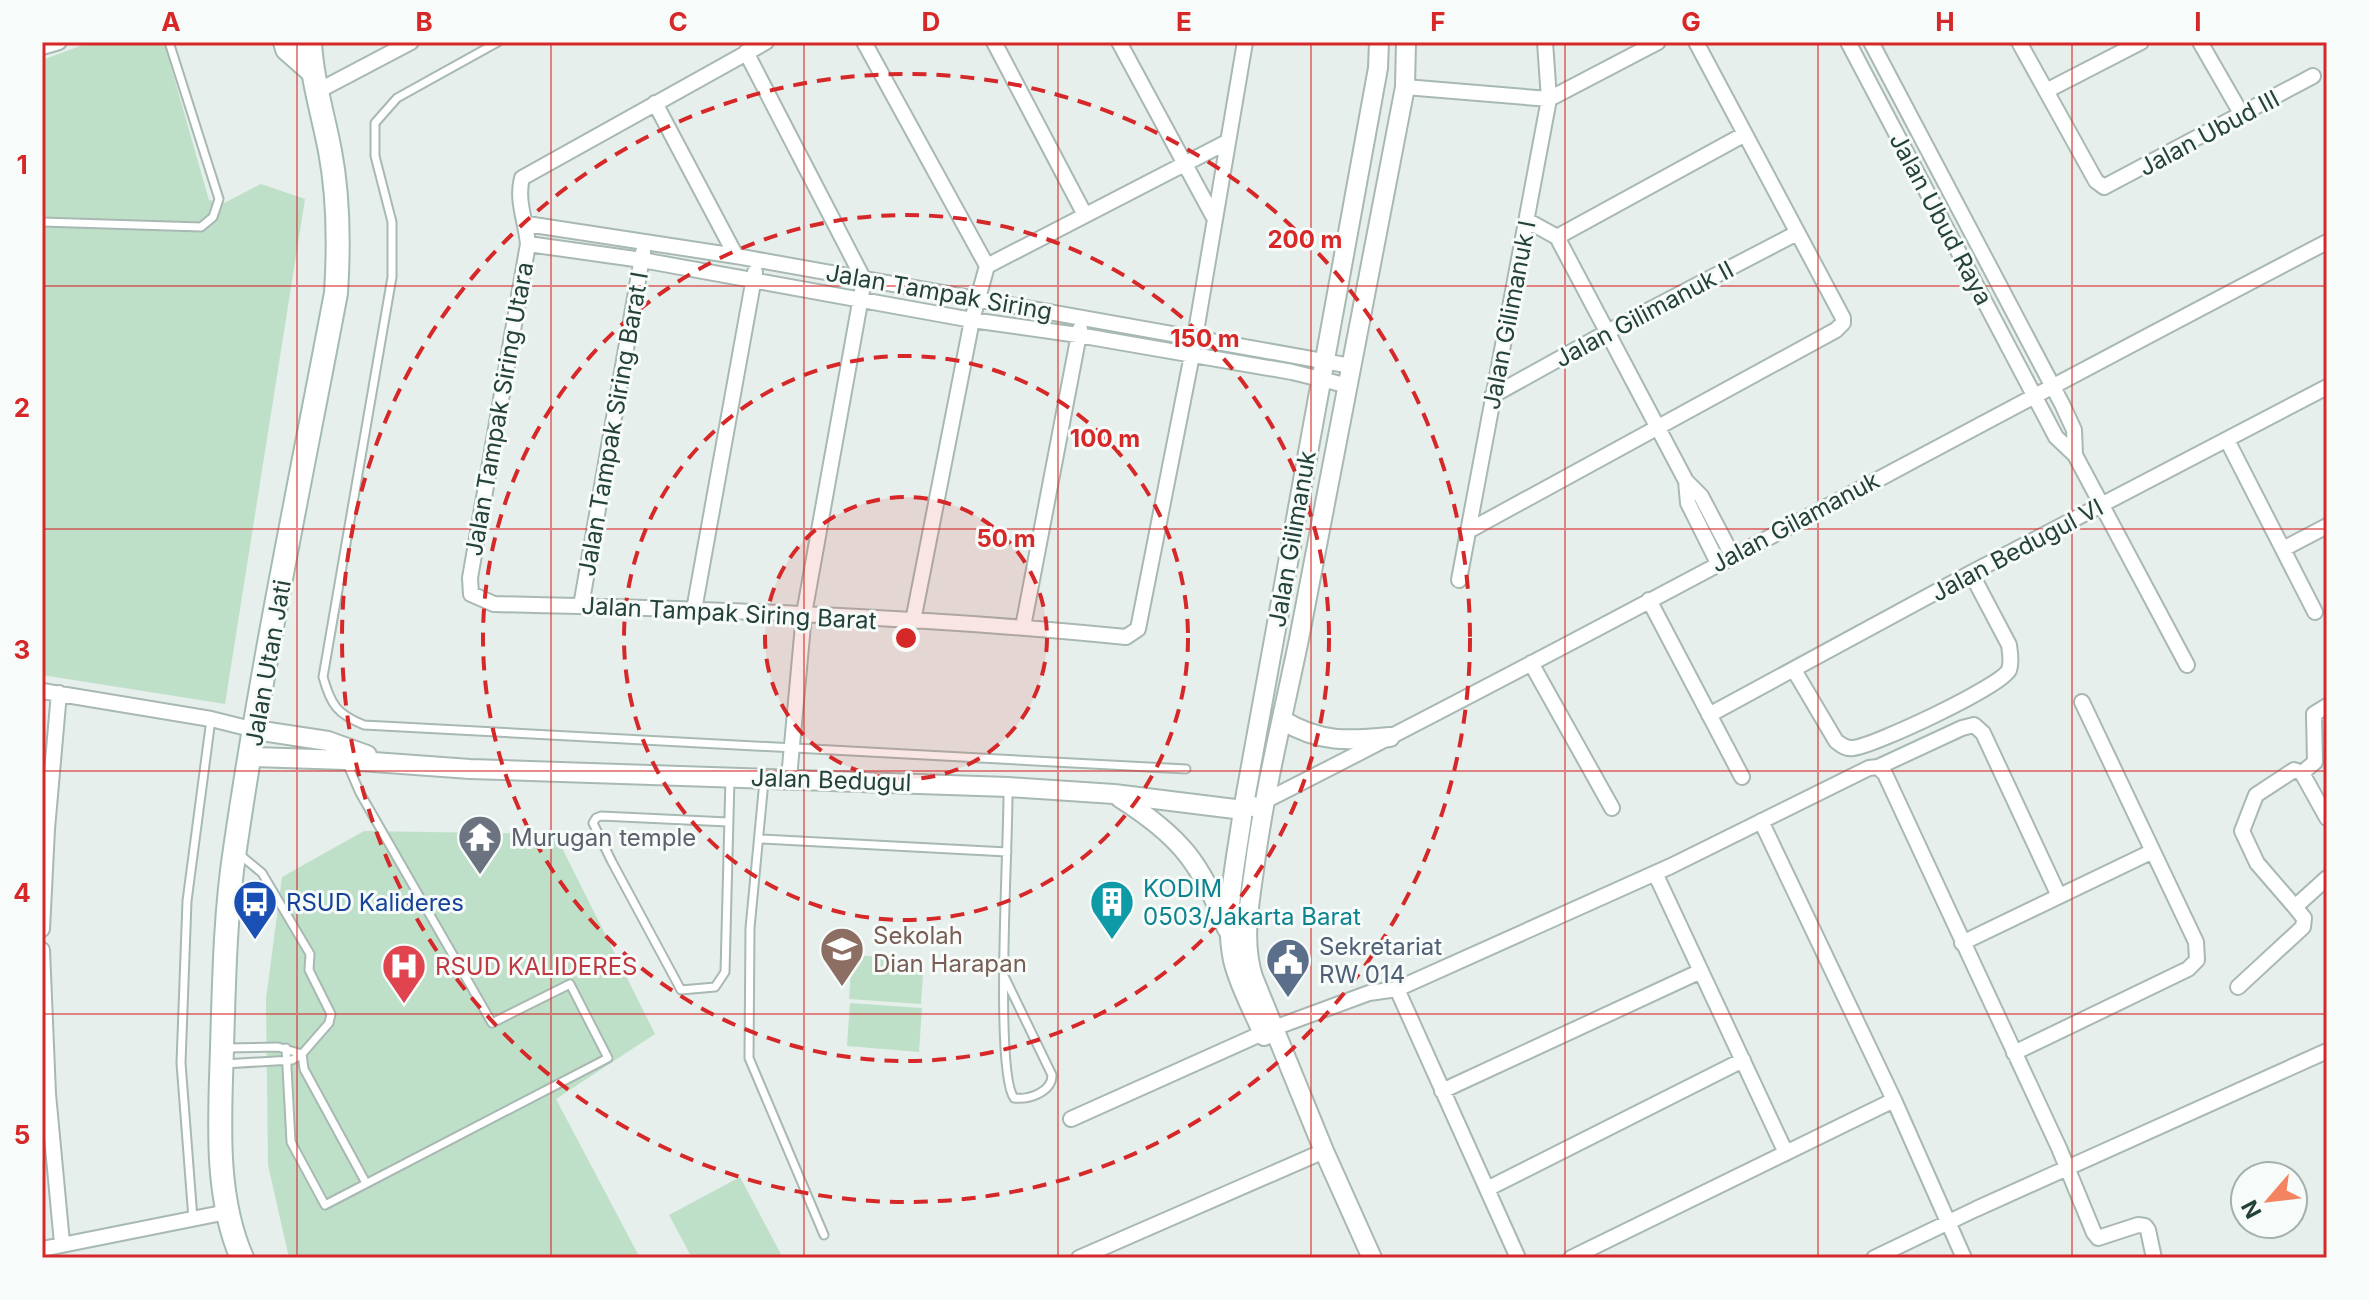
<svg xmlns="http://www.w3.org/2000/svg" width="2369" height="1300" font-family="Inter,sans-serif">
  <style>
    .green { fill: #bfe0c8 }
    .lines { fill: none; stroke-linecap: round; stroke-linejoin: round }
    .service-casing { stroke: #a8b8b2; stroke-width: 11 }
    .minor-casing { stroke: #a8b8b2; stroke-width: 18 }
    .tertiary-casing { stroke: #a8b8b2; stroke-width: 22 }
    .secondary-casing { stroke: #a4bbb3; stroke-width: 26 }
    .service { stroke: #fff; stroke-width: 7 }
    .minor { stroke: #fff; stroke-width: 14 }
    .tertiary { stroke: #fff; stroke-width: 18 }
    .secondary { stroke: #fff; stroke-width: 22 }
    .grid { fill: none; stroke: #d62828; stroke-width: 2; stroke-opacity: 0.55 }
    .ring { fill: none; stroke: #d62828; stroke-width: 4; stroke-dasharray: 14 10 }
    .labels { text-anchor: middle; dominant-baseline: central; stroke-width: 6; stroke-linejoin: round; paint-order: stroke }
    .street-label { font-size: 24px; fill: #24423a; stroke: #f7fbf9 }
    .worship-label { font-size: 24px; fill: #5b616d; stroke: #f7fbf9; text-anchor: start }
    .culture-label { font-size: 24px; fill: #0d838f; stroke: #f7fbf9; text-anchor: start }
    .transit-label { font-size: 24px; fill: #164399; stroke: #f7fbf9; text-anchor: start }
    .education-label { font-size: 24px; fill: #785e54; stroke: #f7fbf9; text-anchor: start }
    .service-label { font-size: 24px; fill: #4e5e75; stroke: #f7fbf9; text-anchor: start }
    .health-label { font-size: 24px; fill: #be3a42; stroke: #f7fbf9; text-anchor: start }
    .centre { fill: #d62828; stroke: #f7fbf9; stroke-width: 4 }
    .ring-label { font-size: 24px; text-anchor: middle; font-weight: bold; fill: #d62828; stroke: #f7fbf9; stroke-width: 6; stroke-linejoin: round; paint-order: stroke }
    .neatline { fill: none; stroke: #d62828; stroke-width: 3 }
    .grid-label { font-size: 26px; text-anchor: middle; font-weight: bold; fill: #d62828 }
  </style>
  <rect width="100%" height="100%" fill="#e6efeb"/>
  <path class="green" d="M91,42H164L209,200L224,203L261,184L305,199L225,704L42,675V60Z
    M364,831L555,834L655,1034L556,1099L640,1258H289L268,1165L266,999L282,877Z
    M852,955L924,960L921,1004L849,999Z
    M850,1003L922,1008L919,1052L847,1046Z
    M740,1177L783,1258H692L669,1215Z"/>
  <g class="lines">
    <g class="service-casing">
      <path id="service" d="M498,42L397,98L375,123V156L392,222V277L323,677C331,705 337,714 364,725L1186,769
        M42,222L201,227L213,217L219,199L169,42
        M764,781L750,928L749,1058L824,1235
        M728,822L601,816L596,818L593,823L612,862L681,990L715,987L725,972L730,778
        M760,839L1007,852
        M1005,978L1052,1075C1052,1092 1029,1100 1014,1098C994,1070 1009,838 1008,788
        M225,1048L278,1047L302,1054
        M286,1048L291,1142L325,1205L608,1058L570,984L492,1023L360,793L347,763
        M302,1054L304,1069L366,1183
        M224,1064L292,1060L302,1054L329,1023L331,1014L309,970L310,954L262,873L239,854
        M193,1219L181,1063L187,901L211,719"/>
    </g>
    <g class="minor-casing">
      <path id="minor" d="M766,42L522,178C516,200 526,222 528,244L470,578L471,594L494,604C705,609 916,616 1126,637L1138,629L1192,355L1245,42
        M864,42L987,266L972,320L913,621
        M994,42L1085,215
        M1119,42L1213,216
        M1848,42L2056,437L2075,455L2187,665
        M1871,42L2062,404L2074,430L2075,455
        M2019,42L2096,181L2104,187L2313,76
        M2200,42L2242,115
        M42,47L59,42
        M746,52L864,280L804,614L789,778
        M1405,87L1549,99L1658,42
        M2046,91L2141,42
        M316,92L411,42
        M655,103L736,256
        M1528,221L1557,237L1686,481L1701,496L1732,555
        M527,224L736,256L1351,366
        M1557,237L1745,134
        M528,244L642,260L972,320L1078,335L1292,372L1349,386
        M987,266L1227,142
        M1492,396L1609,331L1797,233
        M2227,440L2315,612
        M1686,481L1688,503L1718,563
        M1468,531L1836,330L1843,323V318L1696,42
        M2283,549L2327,526
        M1459,580L1549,99L1545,42
        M1649,600L1742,777
        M581,606L643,252
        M694,610L755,272
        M1023,627L1080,329
        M1531,663L1612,808
        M1794,670L1836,741C1841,745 1846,749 1853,748C1874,746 2000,687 2009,670C2012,662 2010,653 2009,645L1971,573
        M42,691L211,719L255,730
        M1709,715L1971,573L2327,387
        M1878,767L1885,774L2059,1148L2094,1233L2098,1238L2138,1225L2145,1226L2148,1230L2154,1258
        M2302,773L2327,818
        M1263,802C1620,621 1971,427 2327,242
        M1761,821L1894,1100L1964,1258
        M1655,873L1786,1153
        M2295,907L2257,863L2242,831L2256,795L2294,770L2302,773L2315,762L2314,714L2327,706
        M42,929L47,829L59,693
        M1962,943L2151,852
        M42,950L48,1094L62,1243
        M2238,987L2303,927L2304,918L2295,907L2327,878
        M1397,989L1518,1258
        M2014,1053L2188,969L2197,960L2196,942L2082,702
        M1442,1091L1701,971
        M1071,1119L1274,1028L1369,993L1397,989L1671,866L1869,768L1878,767L1962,728L1974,725L1983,733L2059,896
        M1487,1189L1743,1060
        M42,1249L227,1212
        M1079,1258L1324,1151
        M1571,1258L1894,1100
        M1874,1258L1976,1209L2327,1051"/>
    </g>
    <g class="tertiary-casing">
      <path id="tertiary" d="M1282,720C1320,743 1348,741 1390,737
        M255,730L328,741L367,755
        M251,757L346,760L470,769L1008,787L1114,794L1243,810L1253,806
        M1120,798C1180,836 1201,863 1227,929
        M1264,1036C1254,1012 1239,986 1233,960C1223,912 1237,858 1243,810L1378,68L1379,42
        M1372,1258L1324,1151L1253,977C1242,942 1249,906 1254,870C1264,792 1283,716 1299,639C1335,455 1370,271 1405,87L1406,42"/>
    </g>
    <g class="secondary-casing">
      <path id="secondary" d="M285,42L287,49L312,71
        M242,1258C214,1194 220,1117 222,1048C224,982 225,914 235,849C262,663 301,478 336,293C339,246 339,198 330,151C323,114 312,80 310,42"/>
    </g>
    <use href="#service" class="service"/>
    <use href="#minor" class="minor"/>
    <use href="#tertiary" class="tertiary"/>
    <use href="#secondary" class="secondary"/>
  </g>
  <path class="grid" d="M297,42V1258M551,42V1258M804,42V1258M1058,42V1258M1311,42V1258M1565,42V1258M1818,42V1258M2072,42V1258M42,286H2327M42,529H2327M42,771H2327M42,1014H2327"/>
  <circle cx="906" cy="638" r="141" fill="#d62828" fill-opacity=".12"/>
  <g class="ring">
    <circle cx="906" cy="638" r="141"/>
    <circle cx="906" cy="638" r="282"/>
    <circle cx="906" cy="638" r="423"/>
    <circle cx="906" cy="638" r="564"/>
  </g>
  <defs>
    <g id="temple-pin" transform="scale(2.3)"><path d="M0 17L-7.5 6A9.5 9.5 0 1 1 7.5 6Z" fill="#6b7280" stroke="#f7fbf9"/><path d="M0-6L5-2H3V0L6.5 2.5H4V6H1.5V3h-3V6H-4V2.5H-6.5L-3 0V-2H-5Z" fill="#fff"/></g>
    <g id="bus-pin" transform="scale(2.3)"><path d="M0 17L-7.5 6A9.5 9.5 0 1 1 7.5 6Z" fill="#1a4fb4" stroke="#f7fbf9"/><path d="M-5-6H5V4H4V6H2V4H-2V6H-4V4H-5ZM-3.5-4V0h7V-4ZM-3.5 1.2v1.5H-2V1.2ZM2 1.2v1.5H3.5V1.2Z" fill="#fff"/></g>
    <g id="building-pin" transform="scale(2.3)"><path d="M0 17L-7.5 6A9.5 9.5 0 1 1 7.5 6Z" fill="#0f9aa8" stroke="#f7fbf9"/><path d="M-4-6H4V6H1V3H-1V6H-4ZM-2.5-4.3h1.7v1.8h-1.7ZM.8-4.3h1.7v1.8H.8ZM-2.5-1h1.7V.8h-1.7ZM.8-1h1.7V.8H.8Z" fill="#fff"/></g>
    <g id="school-pin" transform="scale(2.3)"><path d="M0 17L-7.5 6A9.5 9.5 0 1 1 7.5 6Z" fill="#8d6e63" stroke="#f7fbf9"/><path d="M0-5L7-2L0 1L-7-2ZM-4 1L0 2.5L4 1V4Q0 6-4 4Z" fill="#fff"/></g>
    <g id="civic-pin" transform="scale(2.3)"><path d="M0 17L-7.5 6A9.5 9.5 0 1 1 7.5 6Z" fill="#5c6f8a" stroke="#f7fbf9"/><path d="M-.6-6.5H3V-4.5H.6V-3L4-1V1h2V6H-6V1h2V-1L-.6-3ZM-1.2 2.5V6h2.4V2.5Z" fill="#fff"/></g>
    <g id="hospital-pin" transform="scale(2.3)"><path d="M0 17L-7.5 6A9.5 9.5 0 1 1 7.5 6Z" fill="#e0444e" stroke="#f7fbf9"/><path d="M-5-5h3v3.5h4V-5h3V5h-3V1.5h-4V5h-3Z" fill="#fff"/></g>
  </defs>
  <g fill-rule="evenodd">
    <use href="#temple-pin" x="480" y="837"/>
    <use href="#bus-pin" x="255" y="902"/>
    <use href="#building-pin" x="1112" y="902"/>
    <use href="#school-pin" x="842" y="949"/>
    <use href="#civic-pin" x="1288" y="960"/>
    <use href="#hospital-pin" x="404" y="966"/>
  </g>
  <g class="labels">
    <g class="street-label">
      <text transform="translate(2209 133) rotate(-28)">Jalan Ubud III</text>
      <text transform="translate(1941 219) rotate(62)">Jalan Ubud Raya</text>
      <text transform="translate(939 292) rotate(10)">Jalan Tampak Siring</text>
      <text transform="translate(1644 314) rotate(-28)">Jalan Gilimanuk II</text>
      <text transform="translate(1509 315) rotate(-79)">Jalan Gilimanuk I</text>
      <text transform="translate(499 409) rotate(-80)">Jalan Tampak Siring Utara</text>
      <text transform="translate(613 424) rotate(-80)">Jalan Tampak Siring Barat I</text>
      <text transform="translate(1795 522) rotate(-28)">Jalan Gilamanuk</text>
      <text transform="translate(1292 539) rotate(-80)">Jalan Gilimanuk</text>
      <text transform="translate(2017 550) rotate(-28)">Jalan Bedugul VI</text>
      <text transform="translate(729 613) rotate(3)">Jalan Tampak Siring Barat</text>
      <text transform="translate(268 663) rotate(-80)">Jalan Utan Jati</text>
      <text transform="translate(831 780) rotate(2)">Jalan Bedugul</text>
    </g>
    <g class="worship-label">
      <text x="511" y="837">Murugan temple</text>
    </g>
    <g class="culture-label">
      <text x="1143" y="888">KODIM<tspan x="1143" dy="28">0503/Jakarta Barat</tspan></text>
    </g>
    <g class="transit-label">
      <text x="286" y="902">RSUD Kalideres</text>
    </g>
    <g class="education-label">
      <text x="873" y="935">Sekolah<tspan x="873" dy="28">Dian Harapan</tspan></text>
    </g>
    <g class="service-label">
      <text x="1319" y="946">Sekretariat<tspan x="1319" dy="28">RW 014</tspan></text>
    </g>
    <g class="health-label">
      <text x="435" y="966">RSUD KALIDERES</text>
    </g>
  </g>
  <circle cx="906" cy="638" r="12" class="centre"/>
  <g class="ring-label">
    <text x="1305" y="248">200 m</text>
    <text x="1205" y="347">150 m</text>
    <text x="1105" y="447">100 m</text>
    <text x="1006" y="547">50 m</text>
  </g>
  <rect width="2369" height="1300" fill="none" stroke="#f7fbf9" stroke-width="88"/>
  <g transform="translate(2269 1200) rotate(242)"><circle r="38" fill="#f7fbf9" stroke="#a3b1ad" stroke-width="2"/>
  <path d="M0-6L14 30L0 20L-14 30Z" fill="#f4845f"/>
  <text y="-12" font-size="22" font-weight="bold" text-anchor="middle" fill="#24423a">N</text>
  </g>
  <rect x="44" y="44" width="2281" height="1212" class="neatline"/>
  <g class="grid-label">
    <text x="171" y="31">A</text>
    <text x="424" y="31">B</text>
    <text x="678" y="31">C</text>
    <text x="931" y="31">D</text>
    <text x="1184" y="31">E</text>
    <text x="1438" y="31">F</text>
    <text x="1691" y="31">G</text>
    <text x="1945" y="31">H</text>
    <text x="2198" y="31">I</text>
    <text x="22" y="174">1</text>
    <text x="22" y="417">2</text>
    <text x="22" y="659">3</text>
    <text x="22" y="902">4</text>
    <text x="22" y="1144">5</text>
  </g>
</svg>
